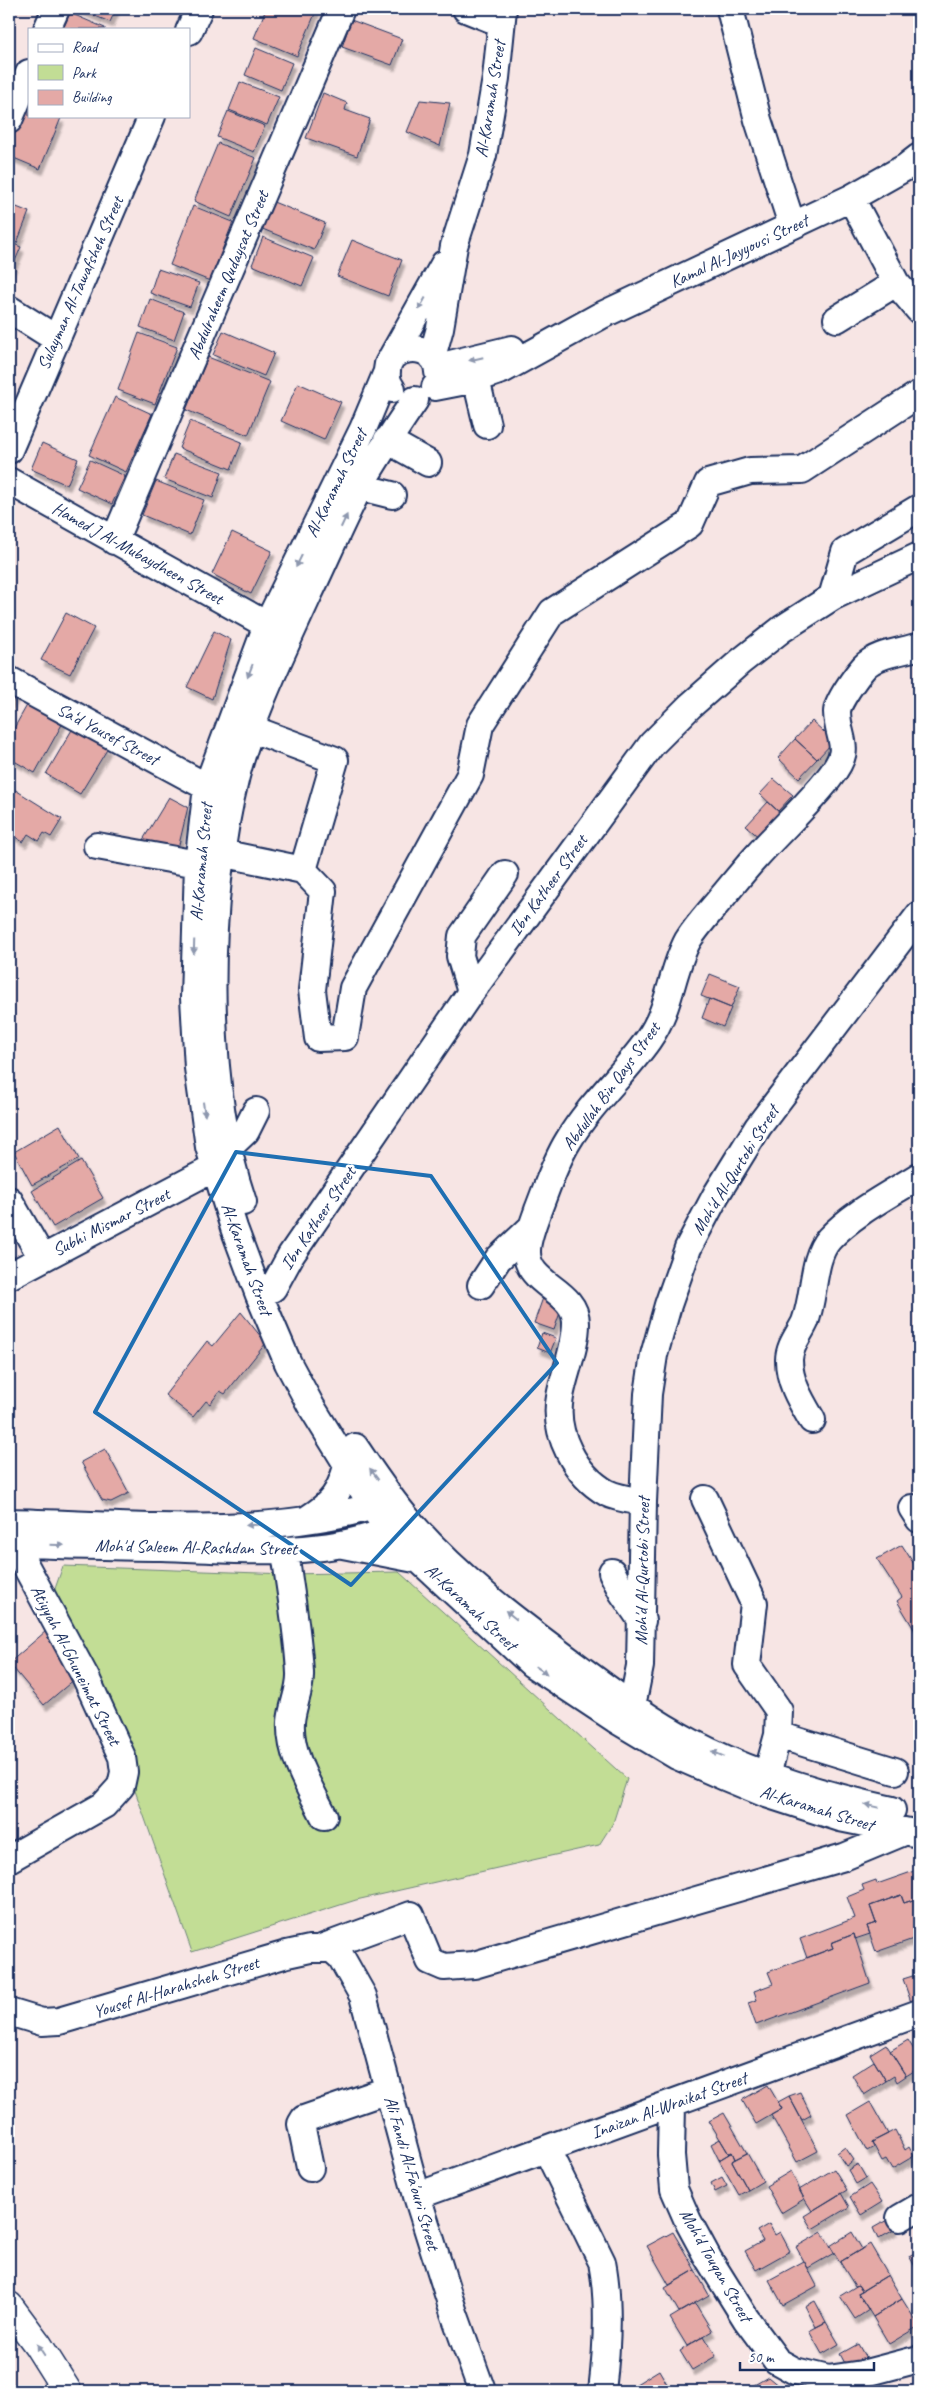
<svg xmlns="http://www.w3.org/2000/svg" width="928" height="2400" font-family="Caveat,sans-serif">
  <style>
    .green { fill: #c2dd95; stroke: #6e867a }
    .building { fill: #e4a9a6; stroke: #1b2f5e; filter: url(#shadow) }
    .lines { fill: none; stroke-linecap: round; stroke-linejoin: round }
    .minor-casing { stroke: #1b2f5e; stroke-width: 30 }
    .highway-casing { stroke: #1b2f5e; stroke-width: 31 }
    .minor { stroke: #fff; stroke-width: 26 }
    .highway { stroke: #fff; stroke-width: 28 }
    .oneway { fill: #8d97ae }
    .marked { fill: none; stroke: #1f6fb2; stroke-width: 4; stroke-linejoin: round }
    .labels { text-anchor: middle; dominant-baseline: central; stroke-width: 5; stroke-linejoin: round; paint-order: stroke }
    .street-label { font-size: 18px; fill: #1b2f5e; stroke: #fff }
  </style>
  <defs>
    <filter id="shadow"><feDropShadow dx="3" dy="5.5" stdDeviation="1" flood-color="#0004"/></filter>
  </defs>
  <rect width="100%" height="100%" fill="#f7e5e4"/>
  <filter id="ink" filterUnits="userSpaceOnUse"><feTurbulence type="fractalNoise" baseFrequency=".02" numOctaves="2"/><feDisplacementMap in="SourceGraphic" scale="10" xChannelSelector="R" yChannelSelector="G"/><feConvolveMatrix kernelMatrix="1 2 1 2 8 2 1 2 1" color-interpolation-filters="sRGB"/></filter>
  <g filter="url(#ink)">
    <path class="green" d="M63,1566L287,1574L399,1572L627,1779L613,1823L599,1845L356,1900L192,1952L115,1734L51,1600Z"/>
    <path class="building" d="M78,9H116L110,22Z
      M266,9H317L297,56L254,38Z
      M70,13L105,28V29H63Z
      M351,20L402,39L392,65L342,47Z
      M256,48L292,63L281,90L245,75Z
      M240,82L279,97L267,125L229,110Z
      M323,93L347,103L345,110L370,119L357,156L306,138Z
      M420,100L450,103L440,146L407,132Z
      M23,103L29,105V116L61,118L40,169L9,156V139Z
      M228,111L265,126L254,152L217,137Z
      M218,143L256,158L231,217L194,201Z
      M271,201L325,223L314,250L260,228Z
      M9,204L29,212L17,243L9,239Z
      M193,206L233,222L210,281L170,265Z
      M263,237L314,258L302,286L252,265Z
      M352,240L402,260L388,296L337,276Z
      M9,242L21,247L9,275Z
      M158,269L199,283L190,307L150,293Z
      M150,299L184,312L174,340L140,327Z
      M223,331L274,353L264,376L213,355Z
      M139,333L177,347L155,404L118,390Z
      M208,357L270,382L248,435L186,410Z
      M298,383L341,402L324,440L281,421Z
      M115,397L152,414L126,472L89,455Z
      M9,405L16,409L9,422Z
      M190,421L242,442L231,469L179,448Z
      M42,443L78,459L67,485L31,469Z
      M174,454L222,472L213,498L164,479Z
      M90,460L125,476L112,504L77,488Z
      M156,481L204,500L190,535L142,515Z
      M232,532L272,551L251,594L212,574Z
      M66,613L94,628L70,674L41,660Z
      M214,631L231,640L212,699L187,687Z
      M9,691L16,695L9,708Z
      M30,700L65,719L35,773L9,758V737Z
      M812,721L834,741L817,759L795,739Z
      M73,728L108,748L80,794L46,774Z
      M795,739L817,759L799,778L778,758Z
      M774,779L793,795L778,811L760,794Z
      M9,786L62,819L51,837L44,833L39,841L28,834L23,842L9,833Z
      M169,797L188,807L176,857L138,848Z
      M768,802L783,816L761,839L746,826Z
      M710,974L740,986L731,1008L701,996Z
      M709,999L731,1008L723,1027L702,1018Z
      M60,1125L79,1159L32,1185L14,1152Z
      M81,1161L103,1198L53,1227L32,1191Z
      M544,1295L564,1301L554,1330L534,1323Z
      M241,1312L266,1343L225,1394L220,1391L210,1404L206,1401L193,1417L165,1395L207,1341L213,1346Z
      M542,1333L556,1338L550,1353L537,1348Z
      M105,1449L129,1493L111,1502L102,1500L81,1462Z
      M902,1545L919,1572V1633L917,1634L897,1601L902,1597L877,1559Z
      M46,1631L82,1673L44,1705L9,1663Z
      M917,1870L919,1877V1898L904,1903L901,1895L870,1906L876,1923L867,1926L870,1934L855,1939L854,1934L831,1943L833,1948L807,1958L800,1939L855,1918L847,1897L864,1890L862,1885L876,1880L877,1884Z
      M901,1895L904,1903L919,1898V1937L876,1952L867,1926L876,1923L870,1906Z
      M854,1934L870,1983L756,2025L748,2003L757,2000L754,1991L773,1984L768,1972L833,1948L831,1943Z
      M919,1974V2002L912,2005L903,1979Z
      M908,2040L919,2058V2068L906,2076L890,2051Z
      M886,2044L906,2076L897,2082L894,2076L886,2081L870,2054Z
      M874,2061L886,2081L864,2095L852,2075Z
      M768,2085L782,2109L756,2124L742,2100Z
      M800,2092L811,2115L802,2120L789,2096Z
      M789,2096L818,2151L797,2162L771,2115L782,2109L778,2102Z
      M870,2102L888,2134L872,2142L874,2147L867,2151L848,2115Z
      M724,2113L747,2153L735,2159L732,2152L729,2154L709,2121Z
      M895,2130L905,2150L909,2147L914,2156L892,2169L886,2159L882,2161L872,2142Z
      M720,2139L729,2154L719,2160L711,2144Z
      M845,2147L854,2160L846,2166L837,2153Z
      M732,2152L735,2159L732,2161L748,2190L739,2195L719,2160Z
      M747,2153L763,2181L748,2190L732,2161Z
      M858,2164L866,2178L856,2184L848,2170Z
      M834,2169L847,2190L812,2211L799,2190Z
      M791,2171L804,2199L781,2213L766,2186Z
      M722,2177L727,2186L715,2192L711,2183Z
      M870,2184L882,2202L861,2215L850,2197Z
      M841,2193L849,2207L812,2229L804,2216Z
      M889,2219L894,2230L878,2239L873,2228Z
      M769,2224L775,2235L780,2232L790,2251L756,2270L745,2251L763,2241L757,2231Z
      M673,2232L695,2270L669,2285L647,2246Z
      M822,2232L834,2253L808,2268L796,2247Z
      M852,2232L862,2249L840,2262L830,2246Z
      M870,2244L888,2275L862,2291L858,2285L855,2286L840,2262Z
      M919,2250V2273L909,2256Z
      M804,2261L817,2286L783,2305L769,2280Z
      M695,2270L709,2295L679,2312L665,2288Z
      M888,2275L902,2299L873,2317L858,2293Z
      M858,2285L862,2291L858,2293L869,2310L855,2319L840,2296Z
      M902,2299L919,2326L889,2344L873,2317Z
      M815,2301L826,2322L816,2327L805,2306Z
      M695,2303L712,2331L687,2346L670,2318Z
      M826,2322L839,2344L822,2354L809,2331Z
      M704,2336L716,2356L692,2370L680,2351Z
      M858,2344L868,2362L847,2367L840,2354Z
      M659,2370L671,2391H636L633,2386Z
      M768,2377L785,2391H744Z"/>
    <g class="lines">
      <g class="minor-casing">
        <path id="minor" d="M466,9L501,23
          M730,9L758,120L792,225
          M47,29L56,9
          M189,31L199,9
          M9,120L29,73
          M851,198L896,283L919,310
          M9,309L55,338
          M837,319L896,283
          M393,356C410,344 437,347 438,372
          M432,357L440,328L454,246L483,155L496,78L503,9
          M438,367L512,349
          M386,374L363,429L267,625L207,787L198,864L194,998L198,1068L209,1147L234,1228L259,1295L288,1363L311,1406L388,1531L532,1664L615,1719L677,1756L725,1777L766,1794L840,1818L919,1834
          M476,379L487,425
          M435,387L476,379L502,370L600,316L851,198L906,167L919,157
          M392,389C386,381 386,374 388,364L444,264
          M387,440L428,463
          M9,450L152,116
          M9,481L267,625
          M360,487L392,495
          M114,541L341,9
          M832,597L845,552L919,508
          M9,680L207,787
          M252,729L335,760L303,870
          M97,846L198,864
          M221,853L303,870L323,891L312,990L318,1038L345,1037L353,988L470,775L480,725L552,612L690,524L708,483L750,471L802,470L919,394
          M471,992L460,956L462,936L505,874
          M228,1148L246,1131L256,1111
          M9,1200L42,1258
          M243,1202C202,1082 205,898 236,776C252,714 281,655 307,598C325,561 341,522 360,486C377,456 396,428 415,400
          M9,1276L214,1168
          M481,1285L498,1259L532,1227
          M259,1295L273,1288L291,1255L471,992L652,744L690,706L740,662L782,629L832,597L919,556
          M812,1420C801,1401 789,1382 789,1360C789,1346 799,1335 805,1322C815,1296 812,1258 829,1239C853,1213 889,1195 919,1176
          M355,1447C372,1472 389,1498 409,1521C458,1578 520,1624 581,1669C616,1695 652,1722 691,1742C753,1775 824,1795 892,1810
          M705,1499L754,1603L747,1665L779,1711L778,1735L767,1775
          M643,1502C632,1500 617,1498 607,1493C575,1475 553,1433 560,1397C564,1373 576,1348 576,1323C576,1289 526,1286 527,1251C527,1238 534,1222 538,1210C547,1187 555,1162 568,1141C590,1104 624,1074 648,1040C671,1008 671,971 688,940C696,927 708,914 718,902C731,887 743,871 756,857C780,830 807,806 829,778C854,746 838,744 837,712C837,702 857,675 864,667C877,653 903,652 919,646
          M912,1508L919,1519
          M309,1518C333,1503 339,1493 347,1467
          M9,1522C135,1525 266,1540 388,1502
          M9,1535L86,1678L122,1757L124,1772L121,1786L104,1805L9,1859
          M9,1543C59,1546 110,1546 161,1547C238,1549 333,1561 403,1523
          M343,1545L420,1560
          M285,1551C290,1592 298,1632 300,1673C301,1689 292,1706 291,1722C289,1755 310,1788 324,1816
          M612,1572L622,1592L642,1621
          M632,1706L640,1666L643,1502L648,1394L654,1355L668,1305L688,1248L716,1195L758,1127L919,915
          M778,1735L895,1771
          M324,1947L411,1915L430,1961L444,1967L474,1965L844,1857L904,1832
          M9,2012L42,2022L59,2021L287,1954L310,1949H332L341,1957L363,1996L417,2196L454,2313L482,2391
          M672,2104L671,2155L674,2189L688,2221L708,2258L746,2319L777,2361L795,2371L828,2379L862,2374L919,2359
          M547,2150L602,2262C610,2303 607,2350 602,2391
          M310,2168L301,2124L304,2119L376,2094L389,2095
          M417,2196L919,2013
          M900,2218L919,2207"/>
      </g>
      <g class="highway-casing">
        <path id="highway" d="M9,2306L38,2345L67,2391"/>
      </g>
      <use href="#minor" class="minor"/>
      <use href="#highway" class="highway"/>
    </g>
    <defs><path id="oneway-solid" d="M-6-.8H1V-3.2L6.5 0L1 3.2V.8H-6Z" transform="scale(1.25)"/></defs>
    <g class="oneway">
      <use href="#oneway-solid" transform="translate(422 304) rotate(119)"/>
      <use href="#oneway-solid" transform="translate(476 359) rotate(167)"/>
      <use href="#oneway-solid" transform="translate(344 521) rotate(-65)"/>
      <use href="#oneway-solid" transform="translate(299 561) rotate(116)"/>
      <use href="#oneway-solid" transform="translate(250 671) rotate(111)"/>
      <use href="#oneway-solid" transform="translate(194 947) rotate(92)"/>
      <use href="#oneway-solid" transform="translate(204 1109) rotate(82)"/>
      <use href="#oneway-solid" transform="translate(374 1474) rotate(-127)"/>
      <use href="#oneway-solid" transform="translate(253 1525) rotate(176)"/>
      <use href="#oneway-solid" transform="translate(57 1545) rotate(2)"/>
      <use href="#oneway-solid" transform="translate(511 1615) rotate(-141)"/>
      <use href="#oneway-solid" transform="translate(541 1670) rotate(34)"/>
      <use href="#oneway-solid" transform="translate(718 1754) rotate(-157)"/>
      <use href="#oneway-solid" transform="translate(872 1806) rotate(-167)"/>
      <use href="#oneway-solid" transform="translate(41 2350) rotate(-123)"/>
    </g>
  </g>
  <path class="marked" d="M236,1152L431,1176L557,1363L351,1585L95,1412Z"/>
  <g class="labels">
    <g class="street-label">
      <text transform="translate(490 99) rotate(-81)">Al-Karamah Street</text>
      <text transform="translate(739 251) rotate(-25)">Kamal Al-Jayyousi Street</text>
      <text transform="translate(228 275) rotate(-67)">Abdulraheem Qudaysat Street</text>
      <text transform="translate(80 283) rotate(-66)">Sulayman Al-Tawafsheh Street</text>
      <text transform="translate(336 483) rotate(-64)">Al-Karamah Street</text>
      <text transform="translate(138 553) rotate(29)">Hamed J Al-Mubaydheen Street</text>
      <text transform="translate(108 734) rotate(28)">Sa‘d Yousef Street</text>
      <text transform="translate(201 862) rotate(-85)">Al-Karamah Street</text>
      <text transform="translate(548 885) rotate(-54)">Ibn Katheer Street</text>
      <text transform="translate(611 1086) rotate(-54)">Abdullah Bin Qays Street</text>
      <text transform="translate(735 1170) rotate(-58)">Moh'd Al-Qurtobi Street</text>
      <text transform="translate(318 1218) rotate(-56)">Ibn Katheer Street</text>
      <text transform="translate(111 1222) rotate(-27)">Subhi Mismar Street</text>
      <text transform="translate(247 1259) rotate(70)">Al-Karamah Street</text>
      <text transform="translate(196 1547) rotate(1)">Moh'd Saleem Al-Rashdan Street</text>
      <text transform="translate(642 1571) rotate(-89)">Moh'd Al-Qurtobi Street</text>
      <text transform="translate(471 1607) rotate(43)">Al-Karamah Street</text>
      <text transform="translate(76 1665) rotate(63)">Atiyyah Al-Ghuneimat Street</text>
      <text transform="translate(817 1808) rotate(17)">Al-Karamah Street</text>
      <text transform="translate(176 1987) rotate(-17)">Yousef Al-Harahsheh Street</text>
      <text transform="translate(669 2105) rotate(-20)">Inaizan Al-Wraikat Street</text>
      <text transform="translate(412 2173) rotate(74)">Ali Fandi Al-Fa'ouri Street</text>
      <text transform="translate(716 2265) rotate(60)">Moh'd Touqan Street</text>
    </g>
  </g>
  <rect width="928" height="2400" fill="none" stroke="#fff" stroke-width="30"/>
  <rect x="15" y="15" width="898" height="2370" fill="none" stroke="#1b2f5e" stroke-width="2" filter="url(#ink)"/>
  <rect x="28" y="28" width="162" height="90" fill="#ffffff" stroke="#a4acbf"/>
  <rect x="38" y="44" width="25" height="8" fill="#ffffff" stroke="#a4acbf"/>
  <text x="72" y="52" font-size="15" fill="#1b2f5e">Road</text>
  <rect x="38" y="65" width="25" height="15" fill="#c2dd95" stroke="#a4acbf"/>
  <text x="72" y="78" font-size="15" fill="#1b2f5e">Park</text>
  <rect x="38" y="90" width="25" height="15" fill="#e4a9a6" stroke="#a4acbf"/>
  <text x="72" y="102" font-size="15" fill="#1b2f5e">Building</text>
  <path d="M740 2362v8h134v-8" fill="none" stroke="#1b2f5e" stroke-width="2.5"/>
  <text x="748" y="2362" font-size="15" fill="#1b2f5e" stroke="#ffffff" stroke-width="4" paint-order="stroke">50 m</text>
</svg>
